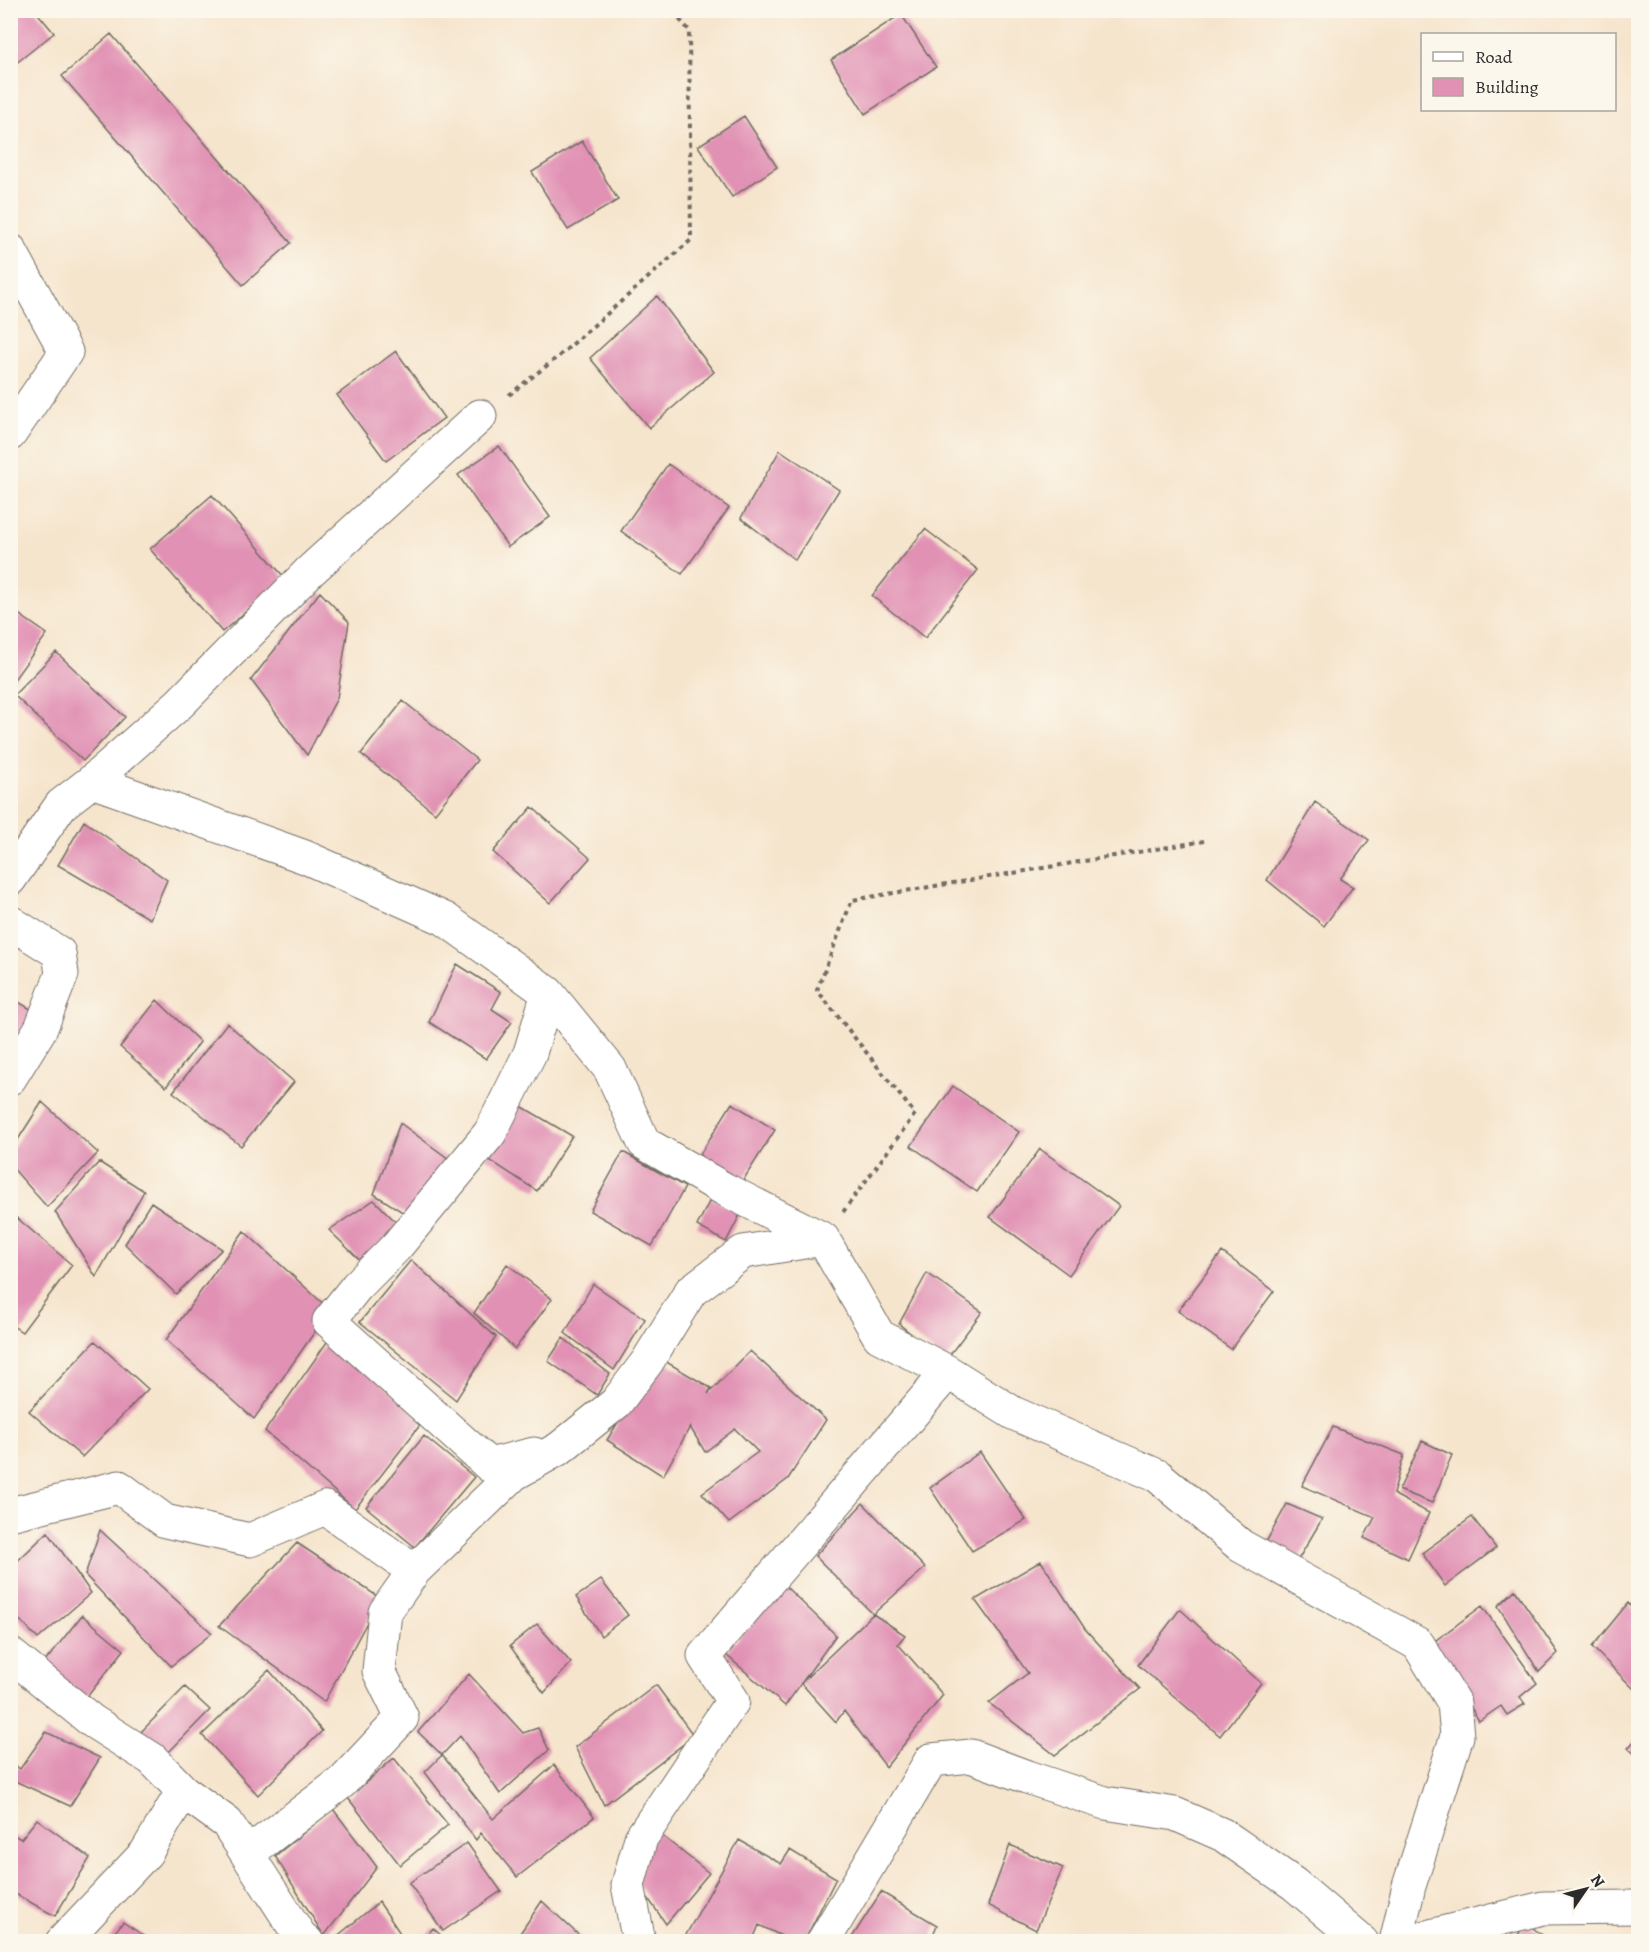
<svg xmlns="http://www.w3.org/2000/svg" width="1649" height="1952" font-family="Alegreya,serif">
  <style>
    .building { fill: #e191b4 }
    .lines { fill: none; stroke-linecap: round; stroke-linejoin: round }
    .minor-casing { stroke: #726c64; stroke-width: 35 }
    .path { stroke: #726c64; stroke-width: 4; stroke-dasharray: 4.5 4.5; stroke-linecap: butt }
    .minor { stroke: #fff; stroke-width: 33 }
  </style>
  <rect width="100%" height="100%" fill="#fbf7ec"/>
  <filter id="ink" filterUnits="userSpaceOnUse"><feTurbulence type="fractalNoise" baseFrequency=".0167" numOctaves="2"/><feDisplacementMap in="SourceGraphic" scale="12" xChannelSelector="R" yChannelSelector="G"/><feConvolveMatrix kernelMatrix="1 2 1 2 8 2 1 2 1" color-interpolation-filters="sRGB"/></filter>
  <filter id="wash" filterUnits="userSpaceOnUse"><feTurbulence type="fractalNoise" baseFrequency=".008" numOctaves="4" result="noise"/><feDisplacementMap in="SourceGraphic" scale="24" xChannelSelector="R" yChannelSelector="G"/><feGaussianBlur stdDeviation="1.35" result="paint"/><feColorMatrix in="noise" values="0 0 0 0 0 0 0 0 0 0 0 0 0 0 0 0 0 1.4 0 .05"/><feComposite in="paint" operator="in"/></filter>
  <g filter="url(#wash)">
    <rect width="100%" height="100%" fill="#f6e5cd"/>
    <g id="blocks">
      <path class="building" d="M10,10H35L54,33L10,68Z
        M901,14L936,67L865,114L831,60Z
        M111,34L291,243L243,285L62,76Z
        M744,116L777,167L732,197L698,146Z
        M582,141L618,200L568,230L532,172Z
        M657,296L714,372L649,428L590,358Z
        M396,351L444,418L386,461L337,395Z
        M499,446L550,517L508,547L458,475Z
        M780,450L839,490L795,560L741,518Z
        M668,464L729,508L682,574L621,531Z
        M212,495L285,578L222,632L150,549Z
        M925,529L978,570L925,638L872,596Z
        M320,592L349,622L337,698L307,755L251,680Z
        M10,608L47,634L13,681L10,679Z
        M56,652L125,717L83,761L14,695Z
        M403,701L477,760L435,813L361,754Z
        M1315,802L1369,840L1340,879L1353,887L1324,926L1267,880Z
        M532,807L590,858L550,903L493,852Z
        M84,821L167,880L150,919L58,865Z
        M457,964L501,992L492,1009L512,1022L486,1059L429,1022Z
        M10,997L34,1011L10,1045Z
        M157,1000L200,1042L166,1087L120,1047Z
        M227,1023L294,1082L241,1146L173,1092Z
        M953,1086L1019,1132L977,1192L911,1146Z
        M42,1102L98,1153L47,1207L10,1165V1152Z
        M516,1103L572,1136L537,1191L485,1157Z
        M732,1103L775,1130L742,1182L699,1156Z
        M400,1123L453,1162L415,1220L374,1194Z
        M1040,1149L1119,1206L1069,1275L990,1217Z
        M623,1152L685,1187L652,1246L590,1211Z
        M99,1162L144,1191L96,1277L55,1212Z
        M711,1198L741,1213L726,1242L697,1226Z
        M374,1200L402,1228L369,1269L329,1230Z
        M151,1202L222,1249L176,1294L125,1244Z
        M17,1218L72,1265L22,1332L10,1324V1226Z
        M244,1231L330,1310L254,1419L166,1340Z
        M1222,1252L1274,1291L1231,1349L1178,1311Z
        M411,1260L496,1337L456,1400L360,1322Z
        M507,1264L552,1299L515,1349L474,1313Z
        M927,1273L982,1312L945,1361L899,1324Z
        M593,1284L645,1319L614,1370L565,1333Z
        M563,1338L610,1374L597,1395L548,1361Z
        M329,1339L424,1420L355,1509L265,1431Z
        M95,1341L148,1389L82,1457L29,1411Z
        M750,1351L826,1420L788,1479L729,1523L702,1493L758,1452L735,1429L705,1452L690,1427L663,1476L607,1440L658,1357L711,1388L708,1394Z
        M1333,1427L1404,1455L1393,1494L1429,1513L1408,1559L1364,1538L1375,1517L1302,1486Z
        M424,1436L474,1477L415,1547L366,1507Z
        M1422,1441L1452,1455L1432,1503L1399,1490Z
        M980,1452L1026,1520L972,1551L930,1488Z
        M863,1503L925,1568L873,1614L815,1556Z
        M1287,1504L1322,1519L1295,1565L1264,1546Z
        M1472,1517L1496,1548L1445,1586L1422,1553Z
        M100,1530L212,1633L171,1666L85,1575Z
        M48,1532L91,1593L38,1639L10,1610V1568Z
        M297,1543L380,1598L324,1702L219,1626Z
        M1041,1561L1085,1629L1140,1689L1055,1755L989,1703L1028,1673L975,1600Z
        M601,1580L628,1615L601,1636L576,1597Z
        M784,1585L836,1635L785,1706L725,1654Z
        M1515,1590L1558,1653L1539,1672L1498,1606Z
        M1628,1603L1638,1615V1693L1592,1647Z
        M1482,1606L1537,1683L1520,1697L1525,1704L1507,1715L1501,1706L1479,1721L1432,1643Z
        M1180,1609L1261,1683L1220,1736L1138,1665Z
        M873,1614L905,1635L898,1644L943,1695L886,1767L844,1711L836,1722L801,1683Z
        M82,1615L124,1650L83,1702L40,1668Z
        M537,1624L571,1663L544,1693L510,1646Z
        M269,1670L322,1731L258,1795L202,1735Z
        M469,1674L523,1733L538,1728L549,1750L500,1794L460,1736L442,1755L418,1732Z
        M656,1685L694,1736L604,1805L575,1747Z
        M185,1687L210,1710L163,1758L139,1734Z
        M46,1732L100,1758L70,1806L15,1781L10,1793V1761L20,1769Z
        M1638,1737V1757L1628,1748Z
        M442,1755L493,1819L554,1765L594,1817L517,1877L481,1833L476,1840L425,1772Z
        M394,1758L448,1825L400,1865L348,1798Z
        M333,1809L377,1867L324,1936L275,1856Z
        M37,1819L90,1858L55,1916L10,1891V1833L21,1839Z
        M656,1831L709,1873L666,1924L636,1881Z
        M739,1840L781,1864L790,1850L836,1878L804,1942H794L759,1925L752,1942H682Z
        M467,1843L501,1891L443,1931L409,1883Z
        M1010,1845L1063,1868L1036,1930L988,1905Z
        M881,1892L937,1925L930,1942H849Z
        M542,1901L586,1942H514Z
        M379,1902L406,1942H330Z
        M123,1922L153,1942H107Z
        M1526,1923L1552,1942H1513Z
        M433,1928L448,1942H421Z"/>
    </g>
  </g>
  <g filter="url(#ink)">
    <use href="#blocks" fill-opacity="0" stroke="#726c64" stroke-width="1.5"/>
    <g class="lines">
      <g class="minor-casing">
        <path id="minor" d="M10,250L66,352L10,434
          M92,781L180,703L309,572L480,416
          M10,879L61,805L92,781L305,857L445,919L548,993L610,1069L644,1143L724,1189L823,1239L879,1336L948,1372L1013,1413L1158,1476L1241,1546L1418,1644L1454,1703L1457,1736L1409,1886L1396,1942
          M10,922L59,953L62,974L41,1028L10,1078
          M534,1454L489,1465L329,1321L357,1286L396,1247L490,1133L530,1053L548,993
          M10,1514L119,1487L165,1521L250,1540L325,1508L414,1571L514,1474L560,1448L616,1403L647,1362L691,1291L743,1252L823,1239
          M10,1654L92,1721L152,1759L183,1791L227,1823L300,1936L307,1942
          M247,1854L342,1782L402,1718L379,1671L385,1612L414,1571
          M62,1942L146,1853L183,1791
          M639,1942L628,1885L641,1838L733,1701L704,1656L948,1372
          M823,1942L931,1760L971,1756L1027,1777L1105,1803L1175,1814L1223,1835L1294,1884L1362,1942
          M1406,1942L1543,1908L1638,1907"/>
      </g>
      <path class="path" d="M509,395L559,356L691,240L689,30L671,10
        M843,1212L915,1114L817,990L852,900L1204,841"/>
      <use href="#minor" class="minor"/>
    </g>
  </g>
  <rect width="1649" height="1952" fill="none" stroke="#fbf7ec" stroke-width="36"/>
  <rect x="1421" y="33" width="195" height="78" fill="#fbf7ec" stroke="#a8a59f" stroke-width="1.5"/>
  <rect x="1433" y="52" width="30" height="9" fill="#ffffff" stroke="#a8a59f" stroke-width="1.5"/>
  <text x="1475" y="63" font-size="18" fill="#2b2b2b">Road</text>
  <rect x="1433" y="78" width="30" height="18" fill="#e191b4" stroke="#a8a59f" stroke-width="1.5"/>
  <text x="1475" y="93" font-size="18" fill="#2b2b2b">Building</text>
  <g transform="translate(1586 1889) rotate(55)" stroke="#fbf7ec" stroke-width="4.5" paint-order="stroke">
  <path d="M0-4.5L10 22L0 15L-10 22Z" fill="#2b2b2b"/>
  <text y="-9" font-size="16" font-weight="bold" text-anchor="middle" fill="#2b2b2b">N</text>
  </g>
</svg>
